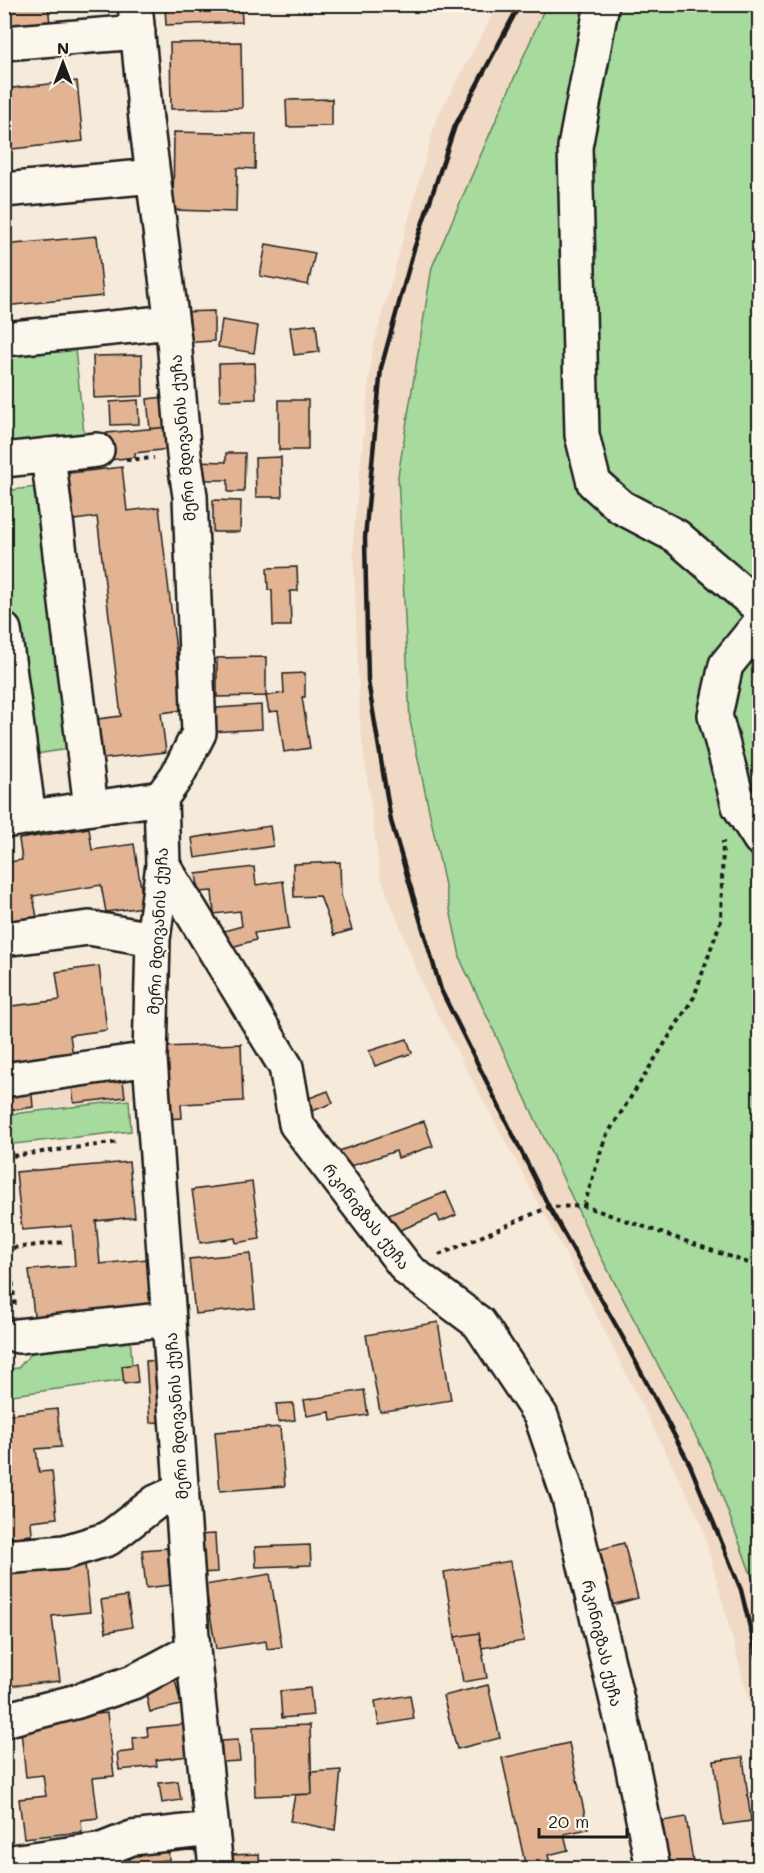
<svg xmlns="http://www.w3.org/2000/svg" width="764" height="1873" font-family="Mali,'Noto Sans Georgian',sans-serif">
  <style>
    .built { fill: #f0dac5 }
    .green { fill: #a6db9d; stroke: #617c5c; stroke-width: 1.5 }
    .building { fill: #e2b493; stroke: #1c1c1c; stroke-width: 1.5 }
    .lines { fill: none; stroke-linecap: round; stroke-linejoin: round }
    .minor-casing { stroke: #1c1c1c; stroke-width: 38 }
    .path { stroke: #1c1c1c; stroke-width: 4; stroke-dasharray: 4.5 4.5; stroke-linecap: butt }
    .minor { stroke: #fbf7ec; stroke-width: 33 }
    .rail { stroke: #1c1c1c; stroke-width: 4.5 }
    .labels { text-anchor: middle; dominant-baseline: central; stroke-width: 4.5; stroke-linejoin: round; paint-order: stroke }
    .street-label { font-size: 16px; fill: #1c1c1c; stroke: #fbf7ec }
  </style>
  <rect width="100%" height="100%" fill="#f6eada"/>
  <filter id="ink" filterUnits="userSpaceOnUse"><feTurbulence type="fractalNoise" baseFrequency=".0167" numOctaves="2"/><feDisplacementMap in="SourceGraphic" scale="12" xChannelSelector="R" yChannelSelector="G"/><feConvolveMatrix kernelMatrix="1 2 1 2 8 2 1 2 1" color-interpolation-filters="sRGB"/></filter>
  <g filter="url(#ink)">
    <path class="built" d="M498,5H546L432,267L398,476L410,721L461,961L592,1240L710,1463L759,1596V1738L701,1522L566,1255L425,991L380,875L360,724L353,539L372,351L436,120Z
      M130,1068L133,1098L5,1113L4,1085Z"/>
    <path class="green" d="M546,5H759V1596L710,1463L592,1240L461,961L410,721L398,476L432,267Z
      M75,349L85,443L5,450V355Z
      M36,487L75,748L30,755L5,584L4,491Z
      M129,1100L131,1131L5,1145V1115Z
      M130,1335L133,1379L5,1396L4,1369L18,1368L39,1345Z"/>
    <path class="building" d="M4,4H48L50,24L4,27Z
      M165,4H241L242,22L166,25Z
      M241,42L242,108L171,109L170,43Z
      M77,81L83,141L4,150V89Z
      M332,99V126L287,127L286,100Z
      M174,132L256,134L255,169L237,168L236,212L173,210Z
      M97,236L103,296L4,306V245Z
      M266,244L315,253L308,285L260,276Z
      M214,311V341L178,343L177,312Z
      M222,320L258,326L254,353L218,347Z
      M316,324L319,352L294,355L290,327Z
      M142,355L143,396L94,398L93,356Z
      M255,363L256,399L220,400L219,364Z
      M164,397L167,427L150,429L147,399Z
      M138,400L139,424L111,425L110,402Z
      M279,400H308V450H279Z
      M167,427L169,449L135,453V457L110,460L107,433Z
      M226,453H245L244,492H228V480H194V461L226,462Z
      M281,457L282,497H256L255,458Z
      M122,467L127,511L159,507L183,710L161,713L166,752L103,759L98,719L121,716L97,517L67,521L61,474Z
      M213,500L241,501L240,532H213Z
      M297,567L298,591H290L291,626H273L272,590H268L267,568Z
      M266,657V696L217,697V658Z
      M305,673V697H302L310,748L284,752L278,711L269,712L266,696L284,693L283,674Z
      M261,705L262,729L210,732L217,708Z
      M270,826L273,846L195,858L192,838Z
      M89,828L92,850L134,844L144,907L106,912L101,885L33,896L38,923L4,929V863L22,860L19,839Z
      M340,862L341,895L352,930L334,935L320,896L294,897L293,864Z
      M254,867L256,885L283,881L289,928L254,933L256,940L228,948L224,931L242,926L240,911L214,914L212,891L199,892L196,874Z
      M99,966L107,1030L70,1035L73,1056L4,1065V1007L60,1000L56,972Z
      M407,1039L412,1053L375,1066L369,1051Z
      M241,1044L243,1101L181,1104L182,1118L166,1119L163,1047Z
      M122,1073L125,1097L74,1103L71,1079Z
      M31,1085L33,1107L4,1111V1088Z
      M328,1091L333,1103L312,1111L307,1099Z
      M424,1121L433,1146L398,1158L396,1151L345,1168L339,1151Z
      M129,1162L135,1217L96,1221L100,1264L147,1259L152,1315L35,1325L29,1270L75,1266L72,1226L22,1230L16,1172Z
      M252,1182L260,1239L236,1243L235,1238L200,1243L192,1190Z
      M446,1192L456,1215L440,1222L437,1215L393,1233L386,1216Z
      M250,1253L255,1308L195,1314L189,1259Z
      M438,1322L451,1400L380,1412L366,1335Z
      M164,1360L168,1421L150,1423L146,1361Z
      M136,1364L138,1382L124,1384L122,1366Z
      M364,1390L368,1415L331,1421L330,1412L307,1416L304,1400Z
      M293,1403L295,1420L278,1422L276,1404Z
      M57,1409L61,1447L36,1449L39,1472L52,1471L57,1518L31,1521L32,1535L4,1538V1415Z
      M280,1427L285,1486L220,1491L215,1432Z
      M215,1534L217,1572L198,1573L195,1535Z
      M624,1543L638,1598L608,1606L594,1551Z
      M310,1545L311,1565L256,1567L255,1547Z
      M167,1548L170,1585L146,1588L142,1550Z
      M510,1561L524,1641L482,1648L479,1633L455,1637L444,1572Z
      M85,1564L90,1612L52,1616L60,1681L10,1686L4,1638V1572Z
      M270,1574L282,1647L267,1649L266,1641L216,1649L205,1585Z
      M127,1596L132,1627L106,1632L101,1600Z
      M479,1633L487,1678L463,1682L455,1637Z
      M175,1679L181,1705L150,1712L144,1686Z
      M488,1685L500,1738L457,1749L443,1696Z
      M310,1688L313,1715L282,1718L280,1691Z
      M410,1695L414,1719L379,1725L375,1701Z
      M107,1713L114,1776L93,1778L98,1818L81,1820L82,1832L24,1838L19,1799L46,1796L43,1775L26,1777L20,1722Z
      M185,1724L188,1756L156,1760L157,1766L119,1770L117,1753L134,1751L133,1738L148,1736L147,1728Z
      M310,1725L312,1794L255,1796L253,1727Z
      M238,1740L240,1761L223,1762L221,1741Z
      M569,1743L588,1829L564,1834L568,1850L548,1855L551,1868H526L502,1758Z
      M743,1757L751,1821L723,1825L714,1761Z
      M341,1770L335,1830L290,1821L295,1795L312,1794L311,1772Z
      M178,1781L181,1800L162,1803L159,1783Z
      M686,1817L694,1868H670L662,1821Z
      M168,1844L169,1860L130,1863L129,1848Z
      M259,1854L260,1868H229V1855Z"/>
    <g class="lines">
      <g class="minor-casing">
        <path id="minor" d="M135,4L146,120L174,340L184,455L190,496L199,733L177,776L161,798L163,865L153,939L150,1059L193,1650L216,1868
          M602,4L575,147L582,435L594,483L621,507L676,536L760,608
          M4,43L138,32
          M4,190L153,176
          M4,339L171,322
          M48,455L91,808
          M4,460L97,450
          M760,623L726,665L715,715L739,806L760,839
          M4,630L29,818
          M4,821L161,798
          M163,865L286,1067L296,1124L408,1270L479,1323L541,1416L569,1498L632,1764L653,1868
          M4,939L89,928L153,939
          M4,1080L150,1059
          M18,1336L169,1319
          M4,1557L65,1552L108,1539L156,1502L182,1490
          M4,1720L78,1701L133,1682L193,1650
          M4,1863L104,1849L132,1838L211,1829"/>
      </g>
      <path class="path" d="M126,460L154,458
        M4,1157L120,1142
        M584,1206L605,1138L694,997L721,920L723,841
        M4,1211L15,1306
        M4,1249L64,1242
        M439,1255L549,1207L584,1206L760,1267"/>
      <use href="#minor" class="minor"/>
      <path class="rail" d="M520,4L455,126L414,249L381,368L365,538L368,681L391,821L441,990L549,1207L622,1336L690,1465L741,1590L760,1669"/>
    </g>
  </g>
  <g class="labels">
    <g class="street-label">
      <text transform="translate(182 438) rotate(-95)">მერი მდივანის ქუჩა</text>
      <text transform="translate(157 931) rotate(-87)">მერი მდივანის ქუჩა</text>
      <text transform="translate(367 1216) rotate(52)">რკინიგზას ქუჩა</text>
      <text transform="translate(176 1416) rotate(-94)">მერი მდივანის ქუჩა</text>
      <text transform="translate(603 1643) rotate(77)">რკინიგზას ქუჩა</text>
    </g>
  </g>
  <rect width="764" height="1873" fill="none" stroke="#fbf7ec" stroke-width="24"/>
  <rect x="12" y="12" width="740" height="1849" fill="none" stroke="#1c1c1c" stroke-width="2" filter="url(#ink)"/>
  <g transform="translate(63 63)" stroke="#fbf7ec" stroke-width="4.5" paint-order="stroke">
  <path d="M0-4.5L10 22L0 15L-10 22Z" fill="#1c1c1c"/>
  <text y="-9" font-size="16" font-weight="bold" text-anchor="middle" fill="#1c1c1c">N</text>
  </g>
  <path d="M539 1828v9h88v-9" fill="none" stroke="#1c1c1c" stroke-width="3"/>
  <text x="548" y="1828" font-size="18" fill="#1c1c1c" stroke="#fbf7ec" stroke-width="4.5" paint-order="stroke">20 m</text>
</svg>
